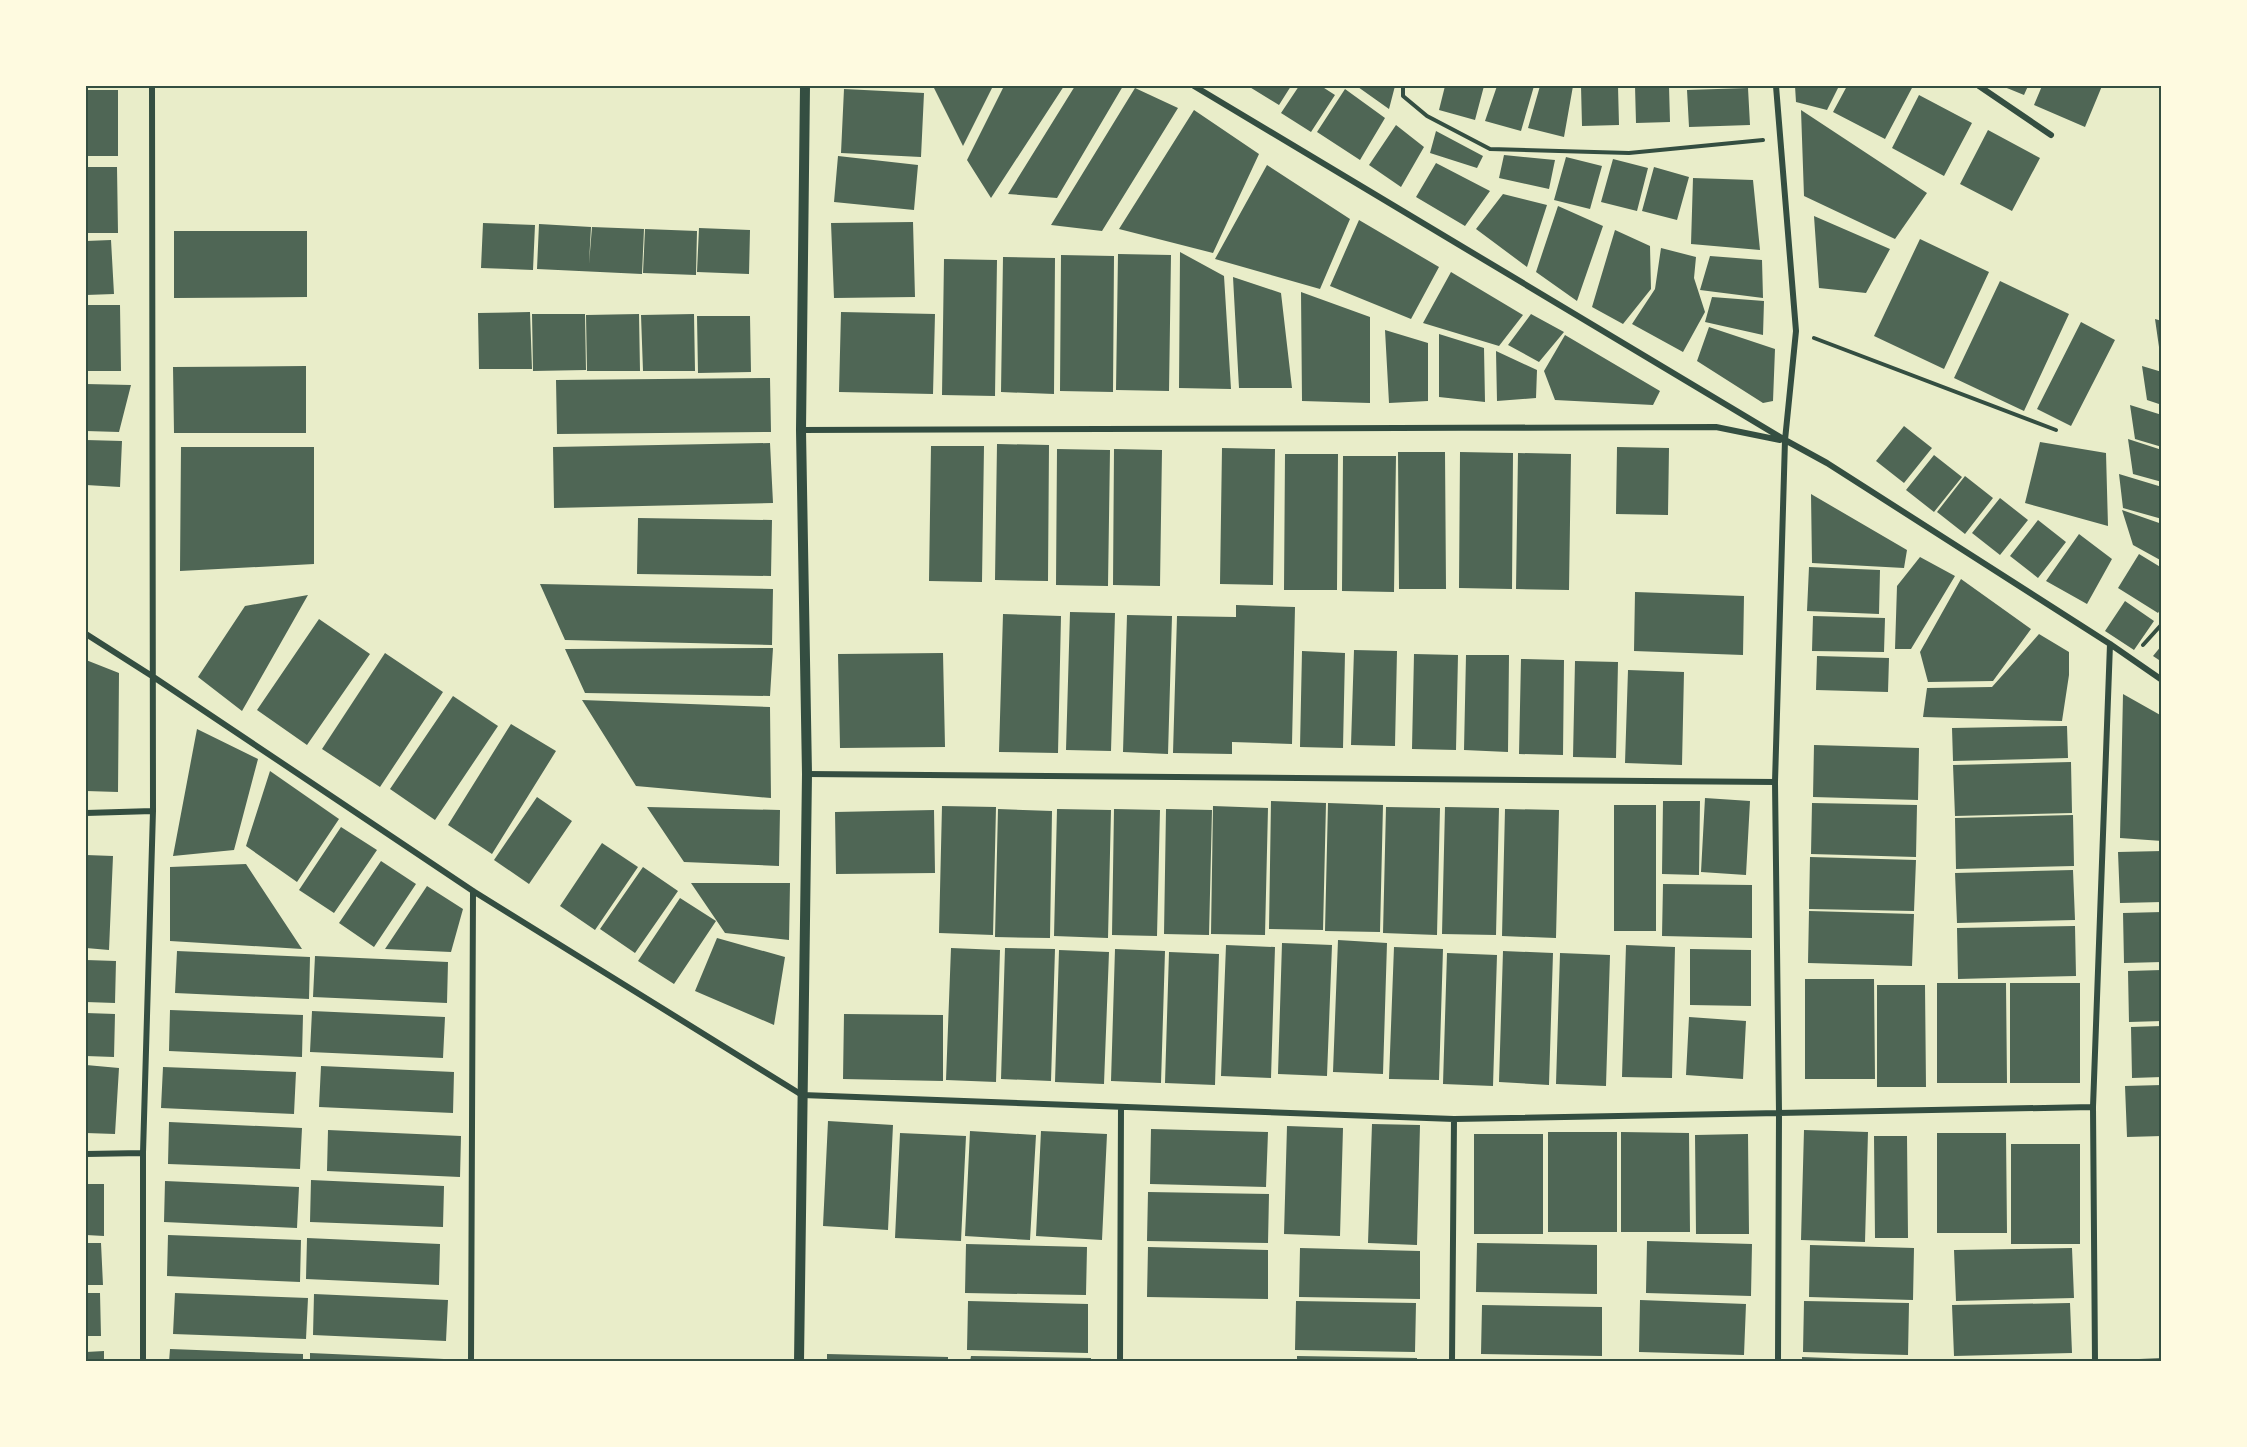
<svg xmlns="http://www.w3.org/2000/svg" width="2247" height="1447" font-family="Arial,sans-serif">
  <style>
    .building { fill: #4f6655 }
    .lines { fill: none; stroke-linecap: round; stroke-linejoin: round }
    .path { stroke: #344e41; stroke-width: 4 }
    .minor { stroke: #344e41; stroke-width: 6 }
    .tertiary { stroke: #344e41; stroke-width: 10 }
    .neatline { fill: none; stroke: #344e41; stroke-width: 2 }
  </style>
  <rect width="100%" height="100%" fill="#e9edc9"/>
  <path class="building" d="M933,86H993L963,146Z
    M1004,86H1064L991,198L967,160Z
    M1075,86H1123L1057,198L1008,194Z
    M1248,86H1291L1279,105Z
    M1299,86H1321L1335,95L1311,132L1281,113Z
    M1358,86H1395L1389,109L1358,87Z
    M1445,86H1484L1475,120L1439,110Z
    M1497,86H1534L1521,131L1485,121Z
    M1540,86H1573L1564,137L1528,128Z
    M1581,86H1618L1619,125L1582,126Z
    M1635,86H1669L1670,122L1636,123Z
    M1795,86H1839L1827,110L1796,102Z
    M1847,86H1913L1885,139L1833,112Z
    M2002,86H2028L2024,95Z
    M2042,86H2102L2085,127L2034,105Z
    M1135,88L1178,108L1102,231L1051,225Z
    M1748,88L1750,125L1689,127L1687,90Z
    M844,89L924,93L921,157L841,153Z
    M1345,89L1385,118L1360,160L1317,132Z
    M86,90H118V156H86Z
    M1919,95L1972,123L1944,176L1892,148Z
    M1194,110L1259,154L1213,253L1119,229Z
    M1801,110L1927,193L1895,239L1804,196Z
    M1396,125L1424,147L1401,187L1369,165Z
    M1988,130L2040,158L2012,211L1960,184Z
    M1436,131L1483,156L1477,168L1430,153Z
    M1504,155L1555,160L1549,189L1499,178Z
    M838,156L918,165L914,210L834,202Z
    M1566,157L1602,166L1590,209L1554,200Z
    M1613,159L1648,168L1637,211L1601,202Z
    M1436,163L1490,191L1465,226L1416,197Z
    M1267,165L1350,219L1320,289L1215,259Z
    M86,167H117L118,233H86Z
    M1654,167L1689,177L1677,220L1642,211Z
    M1693,178L1753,180L1760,250L1691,244Z
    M1503,194L1547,205L1527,267L1476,229Z
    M1558,206L1603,226L1577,301L1536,272Z
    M1814,216L1890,249L1866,293L1819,288Z
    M1359,220L1439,267L1411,319L1330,286Z
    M913,222L915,297L834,298L831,223Z
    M483,223L535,225L533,270L481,268Z
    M539,224L591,227L589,264L592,227L644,229L642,274L537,269Z
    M699,228L750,230L749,274L697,272Z
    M645,229L697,231L696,275L643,273Z
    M1615,230L1650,246L1651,289L1623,324L1592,307Z
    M174,231H307V297L174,298Z
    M1920,239L1989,272L1944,369L1874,336Z
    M111,240L114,294L86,295V241Z
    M1661,248L1696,257L1694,278L1705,312L1683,352L1632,324L1655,289Z
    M1180,252L1224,276L1231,389L1179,388Z
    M1118,254L1171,255L1169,391L1116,390Z
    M1061,255L1114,256L1113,392L1060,391Z
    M1710,256L1762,260L1763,298L1700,290Z
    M1003,257L1055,258L1054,394L1001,392Z
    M944,259L997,260L995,396L942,395Z
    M1451,272L1523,315L1499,346L1423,323Z
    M1233,277L1281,293L1292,388H1239Z
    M2000,281L2069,314L2024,411L1954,378Z
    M1301,292L1370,317V403L1302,401Z
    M1712,297L1764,301L1763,335L1705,322Z
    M86,305H120L121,371H86Z
    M530,312L532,369H479L478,313Z
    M841,312L935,314L933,394L839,392Z
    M532,314H585L586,370L533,371Z
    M639,314L640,371H587L586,315Z
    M694,314L695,371H643L641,315Z
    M1531,314L1564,332L1539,362L1508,345Z
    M697,316H750L751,372L698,373Z
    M2155,319L2162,321V354H2160Z
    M2081,322L2115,340L2071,426L2037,409Z
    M1709,327L1775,349L1773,401L1763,403L1697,361Z
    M1385,330L1428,343V401L1389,403Z
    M1439,334L1484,348L1485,402L1439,397Z
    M1565,335L1660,391L1653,405L1555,400L1544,371Z
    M1496,351L1537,370L1536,398L1497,401Z
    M306,366V433H174L173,367Z
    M2142,366L2162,372V405L2147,400Z
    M770,378L771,432L557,434L556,380Z
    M86,384L131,385L119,432L86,431Z
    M2130,405L2162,415V447L2135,439Z
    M1904,426L1932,448L1904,483L1876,461Z
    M2128,439L2162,450V482L2133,474Z
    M86,440L122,441L120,487L86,485Z
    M2040,442L2106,453L2108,526L2025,503Z
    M770,443L773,503L554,508L553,447Z
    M997,444L1049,445L1048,581L995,580Z
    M931,446H984L982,582L929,581Z
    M181,447H314V564L180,571Z
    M1617,447L1669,448L1668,515L1616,514Z
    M1222,448L1275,449L1273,585L1220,584Z
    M1057,449L1110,450L1108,586L1056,585Z
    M1114,449L1162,450L1160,586L1113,585Z
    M1398,452H1445L1446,589H1399Z
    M1460,452L1513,453L1512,589L1459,588Z
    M1518,453L1571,454L1569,590L1516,589Z
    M1285,454H1338L1337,590H1284Z
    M1934,455L1962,477L1934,512L1906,490Z
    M1343,456H1396L1394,592L1342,591Z
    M2119,474L2162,487V519L2123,508Z
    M1965,476L1993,498L1965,534L1937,512Z
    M1811,494L1907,550L1904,568L1812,563Z
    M2000,498L2028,520L2000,555L1972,533Z
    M2122,510L2162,524V561L2133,545Z
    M638,518L772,520L771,576L637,574Z
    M2038,520L2066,542L2038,578L2010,556Z
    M2079,534L2112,559L2087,604L2046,581Z
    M2139,554L2162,568V607L2158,613L2118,588Z
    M1920,557L1955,576L1911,649H1895L1897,586Z
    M1809,567L1880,570L1879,614L1807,611Z
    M1961,579L2031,629L1993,681L1928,682L1920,652Z
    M540,584L773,589L772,645L565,640Z
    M1635,592L1744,596L1743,655L1634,651Z
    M308,595L242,711L198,677L245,606Z
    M2125,601L2154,621L2134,650L2105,631Z
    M1236,605L1295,607L1292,744L1232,742V754L1173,753L1177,616L1236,617Z
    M1070,612L1115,613L1111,751L1066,750Z
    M1003,614L1061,616L1058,753L999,752Z
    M1127,615L1172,616L1168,754L1123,752Z
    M1813,616L1885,618L1884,652L1812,651Z
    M319,619L370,654L307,745L257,710Z
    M2039,634L2069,652V675L2062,721L1923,717L1927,688L1992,687Z
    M2162,645V662L2153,656Z
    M773,648L770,696L585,693L565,649Z
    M1354,650L1397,651L1395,746L1351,745Z
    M1302,651L1345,653L1343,748L1300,747Z
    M385,653L443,692L380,787L322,749Z
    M943,653L945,747L840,748L838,654Z
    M1414,654L1458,655L1456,750L1412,749Z
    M1466,655H1509L1508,752L1464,750Z
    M1817,656L1889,658L1888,692L1816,690Z
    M1521,659L1564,660L1563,755L1519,754Z
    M86,660L119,673L118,792L86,791Z
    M1575,661L1618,662L1616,758L1573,757Z
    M1628,670L1684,672L1682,765L1625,763Z
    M2123,694L2162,716V841L2120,838Z
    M453,696L498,726L435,820L390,789Z
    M582,700L770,707L771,798L636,786Z
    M511,724L556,751L492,854L448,825Z
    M2067,726L2068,758L1953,761L1952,728Z
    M197,729L258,759L234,850L173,856Z
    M1814,745L1919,748L1918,800L1813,797Z
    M2071,762L2072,813L1955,816L1953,765Z
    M270,771L339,819L297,882L246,846Z
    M537,797L572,821L529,884L494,860Z
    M1705,798L1750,801L1746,875L1701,872Z
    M1271,801L1326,803L1323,930L1269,929Z
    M1663,801H1700L1699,875L1662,874Z
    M1328,803L1383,805L1380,932L1325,931Z
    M1812,803L1917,805L1916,857L1811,854Z
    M1614,805H1656V931H1614Z
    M942,806L996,807L993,935L939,933Z
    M1213,806L1268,808L1265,935L1211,934Z
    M647,807L780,810L779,866L684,862Z
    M1386,807L1440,808L1437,935L1383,933Z
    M1445,807L1499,808L1496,935L1442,934Z
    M998,809L1052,811L1050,938L995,937Z
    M1057,809L1111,810L1108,938L1054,936Z
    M1114,809L1160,810L1157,936L1112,935Z
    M1166,809L1212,810L1209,935L1164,934Z
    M1505,809L1559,810L1556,938L1502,936Z
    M934,810L935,873L836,874L835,812Z
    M2073,815L2074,866L1956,869L1955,818Z
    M341,827L377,850L334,913L299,890Z
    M602,843L638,867L595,930L560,906Z
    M2162,851V902L2120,903L2118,852Z
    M86,855L113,856L109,950L86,948Z
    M1810,857L1916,860L1914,911L1809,909Z
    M381,861L416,884L374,947L339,923Z
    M246,864L302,949L170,941V867Z
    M643,867L678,891L635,953L600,929Z
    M2073,870L2075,920L1957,923L1955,873Z
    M691,883H790L789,940L725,933Z
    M1663,884L1752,885V938L1662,936Z
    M427,886L463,909L451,952L385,949Z
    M680,898L716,921L674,984L638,961Z
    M1809,911L1914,914L1912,966L1808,963Z
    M2162,912V962L2124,963L2123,913Z
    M2075,926L2076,976L1958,979L1957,928Z
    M717,938L785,957L774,1025L695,991Z
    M1338,940L1387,943L1383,1074L1333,1072Z
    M1282,943L1332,945L1327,1076L1278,1074Z
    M1226,945L1275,947L1271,1078L1221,1076Z
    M1626,945L1675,947L1672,1078L1622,1077Z
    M1394,947L1443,949L1439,1080L1389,1079Z
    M951,948L1000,950L996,1082L946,1080Z
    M1005,948L1055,949L1051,1081L1001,1079Z
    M1115,949L1165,951L1161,1083L1111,1081Z
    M1690,949L1751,950V1006L1690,1005Z
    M1059,950L1109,952L1104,1084L1055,1082Z
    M177,951L310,957L309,999L175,993Z
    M1503,951L1553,953L1549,1085L1499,1082Z
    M1169,952L1219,954L1215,1085L1165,1083Z
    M1447,953L1497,955L1493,1086L1443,1084Z
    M1560,953L1610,955L1606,1086L1556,1084Z
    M315,956L448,962L447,1003L313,997Z
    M86,960L116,961L115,1003L86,1002Z
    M2162,970V1021L2129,1022L2128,971Z
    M1805,979H1874L1875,1079H1805Z
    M1937,983H2006L2007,1083H1937Z
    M2010,983H2080V1083H2010Z
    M1877,985H1925L1926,1087H1877Z
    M170,1010L303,1015L302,1057L169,1051Z
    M312,1011L445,1017L443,1058L310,1052Z
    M86,1013L115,1014L114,1057L86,1056Z
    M844,1014L943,1015V1081L843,1079Z
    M1689,1017L1746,1021L1743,1079L1686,1075Z
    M2162,1026V1077L2132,1078L2131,1027Z
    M86,1065L119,1068L115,1134L86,1133Z
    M321,1066L454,1072L453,1113L319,1107Z
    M163,1067L296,1072L294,1114L161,1108Z
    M2162,1085V1136L2127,1137L2125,1086Z
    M828,1121L893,1125L888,1230L823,1226Z
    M169,1122L302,1128L300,1169L168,1164Z
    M1372,1124L1420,1125L1417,1245L1368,1243Z
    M1287,1126L1343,1128L1340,1236L1284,1234Z
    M1151,1129L1268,1132L1266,1187L1150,1184Z
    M328,1130L461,1136L460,1177L327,1171Z
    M1804,1130L1868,1132L1865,1242L1801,1240Z
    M970,1131L1036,1135L1030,1240L965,1236Z
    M1041,1131L1107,1134L1102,1240L1036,1236Z
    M1548,1132H1617V1232H1548Z
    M1621,1132L1689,1133L1690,1232H1621Z
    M900,1133L966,1136L961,1241L895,1238Z
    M1937,1133H2006L2007,1233H1937Z
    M1474,1134H1543V1234H1474Z
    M1748,1134L1749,1234H1696L1695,1135Z
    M1874,1136H1907L1908,1238H1875Z
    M2011,1144H2080V1244H2011Z
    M311,1180L444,1186L443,1227L310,1222Z
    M165,1181L299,1187L297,1228L164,1222Z
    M86,1184H104V1236L86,1235Z
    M1148,1192L1269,1194L1268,1243L1147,1241Z
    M168,1235L301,1240L300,1282L167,1276Z
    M307,1238L440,1244L439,1285L306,1279Z
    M1647,1241L1752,1244L1751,1296L1646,1293Z
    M86,1243H101L103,1285H86Z
    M1477,1243L1597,1245V1294L1476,1292Z
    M966,1244L1087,1247L1086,1295L965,1293Z
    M1810,1245L1914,1248L1913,1300L1809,1297Z
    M1148,1247L1268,1250V1299L1147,1297Z
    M1300,1248L1420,1251V1299L1299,1297Z
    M2072,1248L2074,1298L1956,1301L1954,1250Z
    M86,1293H100L101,1336H86Z
    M175,1293L308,1298L306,1339L173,1334Z
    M314,1294L448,1300L446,1341L313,1335Z
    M1640,1300L1746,1304L1744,1355L1639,1352Z
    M968,1301L1088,1304V1353L967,1350Z
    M1296,1301L1416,1303L1415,1352L1295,1350Z
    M1804,1301L1909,1303L1908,1355L1803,1352Z
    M2070,1303L2072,1353L1954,1356L1952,1305Z
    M1482,1305L1602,1307V1356L1481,1354Z
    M170,1349L303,1354V1362H169Z
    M104,1351V1362H86V1352Z
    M310,1353L444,1359L443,1362H310Z
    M827,1354L948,1357V1362H827Z
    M971,1356L1091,1358V1362H970Z
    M1297,1356L1417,1358V1362H1297Z
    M1802,1357L1880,1360V1362H1802Z
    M2162,1358V1362H2116V1360Z"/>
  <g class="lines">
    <path class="path" d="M1403,86V96L1427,116L1490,149L1629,153L1763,140
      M1814,338L2056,430
      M2143,645L2162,624"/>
    <path class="minor" d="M1194,86L1785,440L1827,463L2110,644L2162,680
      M1776,86L1796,331L1785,440L1775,782L1779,1112L1778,1362
      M1979,86L2051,135
      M801,430L1716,427L1780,440
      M86,634L152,676L473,891L802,1095L1454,1119L2093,1107
      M807,774L1775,782
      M86,813L153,811
      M86,1154L143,1153
      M143,1362V1153L153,811L152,86
      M471,1362L473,891
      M1120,1362L1121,1107
      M1452,1362L1454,1119
      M2095,1362L2093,1107L2110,644"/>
    <path class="tertiary" d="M799,1362L807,774L801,430L805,86"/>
  </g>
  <rect width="2247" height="1447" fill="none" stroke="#fefae0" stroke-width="174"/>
  <rect x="87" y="87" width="2073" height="1273" class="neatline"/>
</svg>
